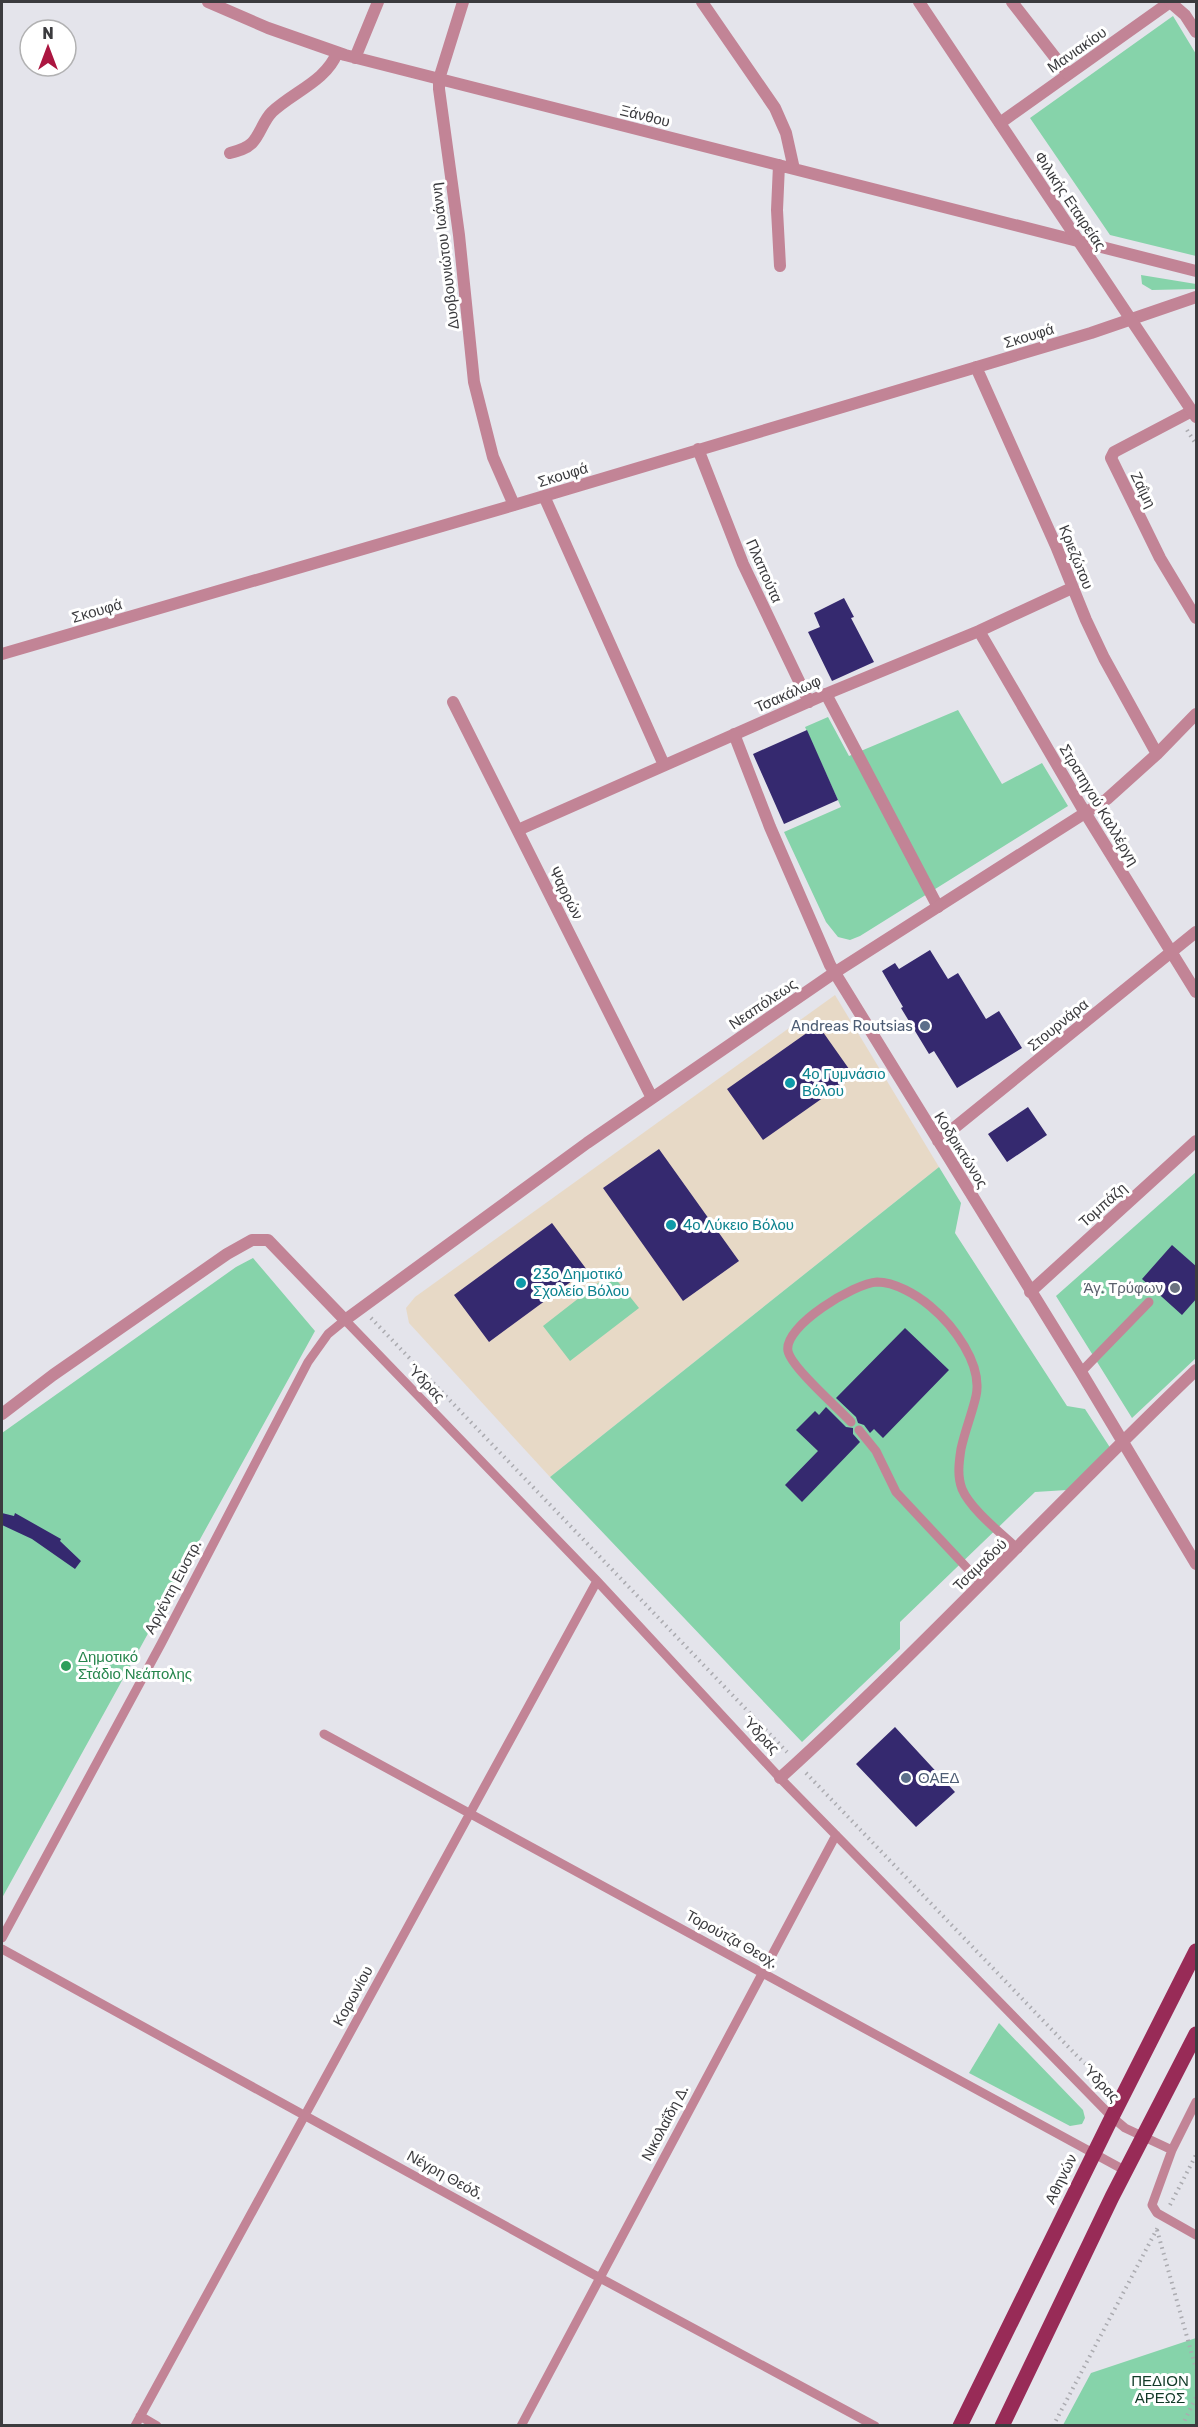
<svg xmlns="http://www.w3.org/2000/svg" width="1198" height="2427" font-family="Rubik,sans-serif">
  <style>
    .education { fill: #e7d9c6 }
    .green { fill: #86d3aa }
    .building { fill: #35296f }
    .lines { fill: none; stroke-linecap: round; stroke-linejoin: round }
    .path { stroke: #ababb0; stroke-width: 4; stroke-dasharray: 1.5 4.5; stroke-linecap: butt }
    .service { stroke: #c28496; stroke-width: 9 }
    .pedestrian { stroke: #c28496; stroke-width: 12 }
    .minor { stroke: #c28496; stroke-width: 12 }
    .tertiary { stroke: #c28496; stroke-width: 12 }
    .primary { stroke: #982b57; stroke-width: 15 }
    .service-dot { fill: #5c6f8a; stroke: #fff; stroke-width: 2 }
    .culture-dot { fill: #0f9aa8; stroke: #fff; stroke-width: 2 }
    .worship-dot { fill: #6b7280; stroke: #fff; stroke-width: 2 }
    .leisure-dot { fill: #2e9e5b; stroke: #fff; stroke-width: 2 }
    .labels { text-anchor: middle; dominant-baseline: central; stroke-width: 6; stroke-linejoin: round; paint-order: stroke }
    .street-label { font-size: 15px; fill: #3b3b3e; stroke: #fff }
    .service-label { font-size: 15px; fill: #4e5e75; stroke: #fff; text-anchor: end }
    .culture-label { font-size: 15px; fill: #0d838f; stroke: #fff; text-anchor: start }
    .worship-label { font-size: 15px; fill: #5b616d; stroke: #fff; text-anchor: end }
    .leisure-label { font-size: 15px; fill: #27864d; stroke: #fff; text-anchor: start }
    .park-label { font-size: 15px; fill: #113a27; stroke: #fff }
  </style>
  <rect width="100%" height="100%" fill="#e4e4eb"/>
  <path class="education" d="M835,995L939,1167L550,1477L409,1323L406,1308L415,1297Z"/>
  <path class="green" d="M1173,16L1196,54V256L1110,235L1030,118Z
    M1141,275L1196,284V289L1152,290L1142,284Z
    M958,710L1002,784L1042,763L1068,806L860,936L850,940L838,937L826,922L784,832L841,807L805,727L828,717L849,756Z
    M939,1167L961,1203L955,1233L1067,1406L1085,1409L1111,1449L1067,1490L1035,1492L900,1622V1649L802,1742L550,1477Z
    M1196,1172V1358L1132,1418L1056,1296Z
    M253,1258L315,1331L2,1898V1433L236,1267Z
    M611,1273L639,1308L570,1361L543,1326Z
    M999,2023L1083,2110L1085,2118L1082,2124L1070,2126L969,2073Z
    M1196,2338V2425H1063L1091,2373Z"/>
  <path class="building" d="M844,598L854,617L851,618L874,662L832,681L808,632L820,627L814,613Z
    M807,730L838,800L784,824L753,754Z
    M930,950L948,979L958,973L986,1019L999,1011L1022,1048L957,1088L934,1051L929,1054L901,1008L903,1007L882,971L895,963L899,969Z
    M818,1025L854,1076L763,1140L727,1089Z
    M1028,1107L1047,1135L1007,1162L988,1134Z
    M659,1149L739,1261L683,1301L603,1188Z
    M552,1223L587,1270L489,1342L454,1295Z
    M1172,1245L1197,1267V1298L1182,1315L1142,1279Z
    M905,1328L949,1370L883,1438L874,1429L870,1433L864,1425L858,1423L856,1417L836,1398Z
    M826,1407L846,1427L853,1428V1434L860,1442L802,1502L785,1485L818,1451L796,1430L815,1411L819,1415Z
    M2,1513L14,1516L15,1513L61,1539L60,1541L81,1561L75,1569L32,1539L2,1525Z
    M895,1727L955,1792L916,1827L856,1764Z"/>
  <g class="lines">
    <path class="path" d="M1187,430L1196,444
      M371,1318L787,1752
      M806,1773L1078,2057L1110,2086
      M1170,2205L1196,2155
      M1157,2230L1196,2369
      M1053,2426L1158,2227
      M1182,2426L1196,2397"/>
    <path class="service" d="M1081,1372L1149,1302
      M851,1422C838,1408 791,1367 788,1351C783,1326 855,1283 877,1282C895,1282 917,1295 930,1306C953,1325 983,1364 976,1396C972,1414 965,1430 961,1449C959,1462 957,1476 962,1489C971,1510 1001,1533 1018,1549
      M859,1430L876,1451L896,1492L982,1584
      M324,1734L1126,2171
      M2,1938L161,1644L308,1362L328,1334L345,1320L597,1581L780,1778L1112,2117L1125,2128L1172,2150
      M2,1949L600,2278L875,2426
      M1196,2102L1172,2150L1152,2205L1157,2213L1196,2235
      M140,2416L157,2426
      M135,2426L597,1581
      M521,2426L836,1835"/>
    <path class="pedestrian" d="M1000,123L1170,2
      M826,694L938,907"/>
    <path class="minor" d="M208,2L268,28L345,55L1196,271
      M463,2L439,79V89L459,235L474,382L493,457L514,505
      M702,2L775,108L786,133L794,169
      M1012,2L1068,74
      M1170,2L1185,15L1196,32
      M355,58L378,2
      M230,153C238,151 246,149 252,143C260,135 263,121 272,112C293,92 326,81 337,53
      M779,165L777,210L780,266
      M976,367L1056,546L1086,620L1104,658L1157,754
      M1192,411L1114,452L1111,458L1160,558L1196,618
      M698,449L743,564L809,702
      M544,496L664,765
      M979,631L1081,806L1196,992
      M2,654L514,505L1091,333L1196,297
      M453,702L652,1098
      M734,734L770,827L830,965L1081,1372L1196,1564
      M518,830L826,694L979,631L1072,588
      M938,1141L1196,932
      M1030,1292L1196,1141
      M2,1414L53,1375L227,1254L252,1240H268L345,1320L587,1143L834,973L1107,799L1157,754L1196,714
      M780,1778C924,1647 1056,1504 1196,1370"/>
    <path class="tertiary" d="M919,2L1196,417"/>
    <path class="primary" d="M960,2426L1112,2117L1196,1951
      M1002,2426L1112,2197L1196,2034"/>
  </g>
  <g class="service-dot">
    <circle cx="925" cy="1026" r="6"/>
    <circle cx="906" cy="1778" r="6"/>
  </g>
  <g class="culture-dot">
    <circle cx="790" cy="1083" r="6"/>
    <circle cx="671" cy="1225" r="6"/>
    <circle cx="521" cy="1283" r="6"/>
  </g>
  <circle class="worship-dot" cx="1175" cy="1288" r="6"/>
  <circle class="leisure-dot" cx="66" cy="1666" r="6"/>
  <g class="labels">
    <g class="street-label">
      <text transform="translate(1077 50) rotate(-35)">Μανιακίου</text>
      <text transform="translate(645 116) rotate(14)">Ξάνθου</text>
      <text transform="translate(1070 201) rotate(56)">Φιλικής Εταιρείας</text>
      <text transform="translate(445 256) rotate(-97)">Δυοβουνιώτου Ιωάννη</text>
      <text transform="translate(1029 336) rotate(-17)">Σκουφά</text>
      <text transform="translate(563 475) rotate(-17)">Σκουφά</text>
      <text transform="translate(1143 490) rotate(64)">Ζαΐμη</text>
      <text transform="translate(1076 557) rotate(68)">Κριεζώτου</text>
      <text transform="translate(764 571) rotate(66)">Πλαπούτα</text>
      <text transform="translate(97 611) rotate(-16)">Σκουφά</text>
      <text transform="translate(788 694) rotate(-24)">Τσακάλωφ</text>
      <text transform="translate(1099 805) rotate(59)">Στρατηγού Καλλέργη</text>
      <text transform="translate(566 893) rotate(63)">Ψαρρών</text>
      <text transform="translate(763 1004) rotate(-34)">Νεαπόλεως</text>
      <text transform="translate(1058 1025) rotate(-39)">Στουρνάρα</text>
      <text transform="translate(961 1150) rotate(58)">Κοδρικτώνος</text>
      <text transform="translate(1103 1205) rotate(-42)">Τομπάζη</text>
      <text transform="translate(426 1383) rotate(46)">Ύδρας</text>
      <text transform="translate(980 1565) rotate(-44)">Τσαμαδού</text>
      <text transform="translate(173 1587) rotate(-62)">Αργέντη Ευστρ.</text>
      <text transform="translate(761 1735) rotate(47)">Ύδρας</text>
      <text transform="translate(732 1939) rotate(29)">Τορούτζα Θεοχ.</text>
      <text transform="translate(353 1996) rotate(-61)">Κορωνίου</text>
      <text transform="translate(1101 2083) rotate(47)">Ύδρας</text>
      <text transform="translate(665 2123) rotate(-62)">Νικολαΐδη Δ.</text>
      <text transform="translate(445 2175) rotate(29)">Νέγρη Θεόδ.</text>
      <text transform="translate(1061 2179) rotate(-64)">Αθηνών</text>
    </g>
    <g class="service-label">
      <text x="913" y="1026">Andreas Routsias</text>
      <text x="918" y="1778" text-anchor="start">ΟΑΕΔ</text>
    </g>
    <g class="culture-label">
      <text x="802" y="1074">4ο Γυμνάσιο<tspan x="802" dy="17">Βόλου</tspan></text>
      <text x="683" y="1225">4ο Λύκειο Βόλου</text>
      <text x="533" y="1274">23ο Δημοτικό<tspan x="533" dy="17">Σχολείο Βόλου</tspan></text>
    </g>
    <g class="worship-label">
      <text x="1163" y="1288">Άγ. Τρύφων</text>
    </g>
    <g class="leisure-label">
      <text x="78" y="1657">Δημοτικό<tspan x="78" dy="17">Στάδιο Νεάπολης</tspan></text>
    </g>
    <g class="park-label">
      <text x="1160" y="2381">ΠΕΔΙΟΝ<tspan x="1160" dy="17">ΑΡΕΩΣ</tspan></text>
    </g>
  </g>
  <rect width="1198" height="2427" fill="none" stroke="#3b3b3e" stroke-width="6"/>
  <g transform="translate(48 48)"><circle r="28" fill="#ffffff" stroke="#b1b1b2" stroke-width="1.5"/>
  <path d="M0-4.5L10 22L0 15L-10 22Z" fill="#ab1640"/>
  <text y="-9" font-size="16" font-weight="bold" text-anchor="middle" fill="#3b3b3e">N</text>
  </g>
</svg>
